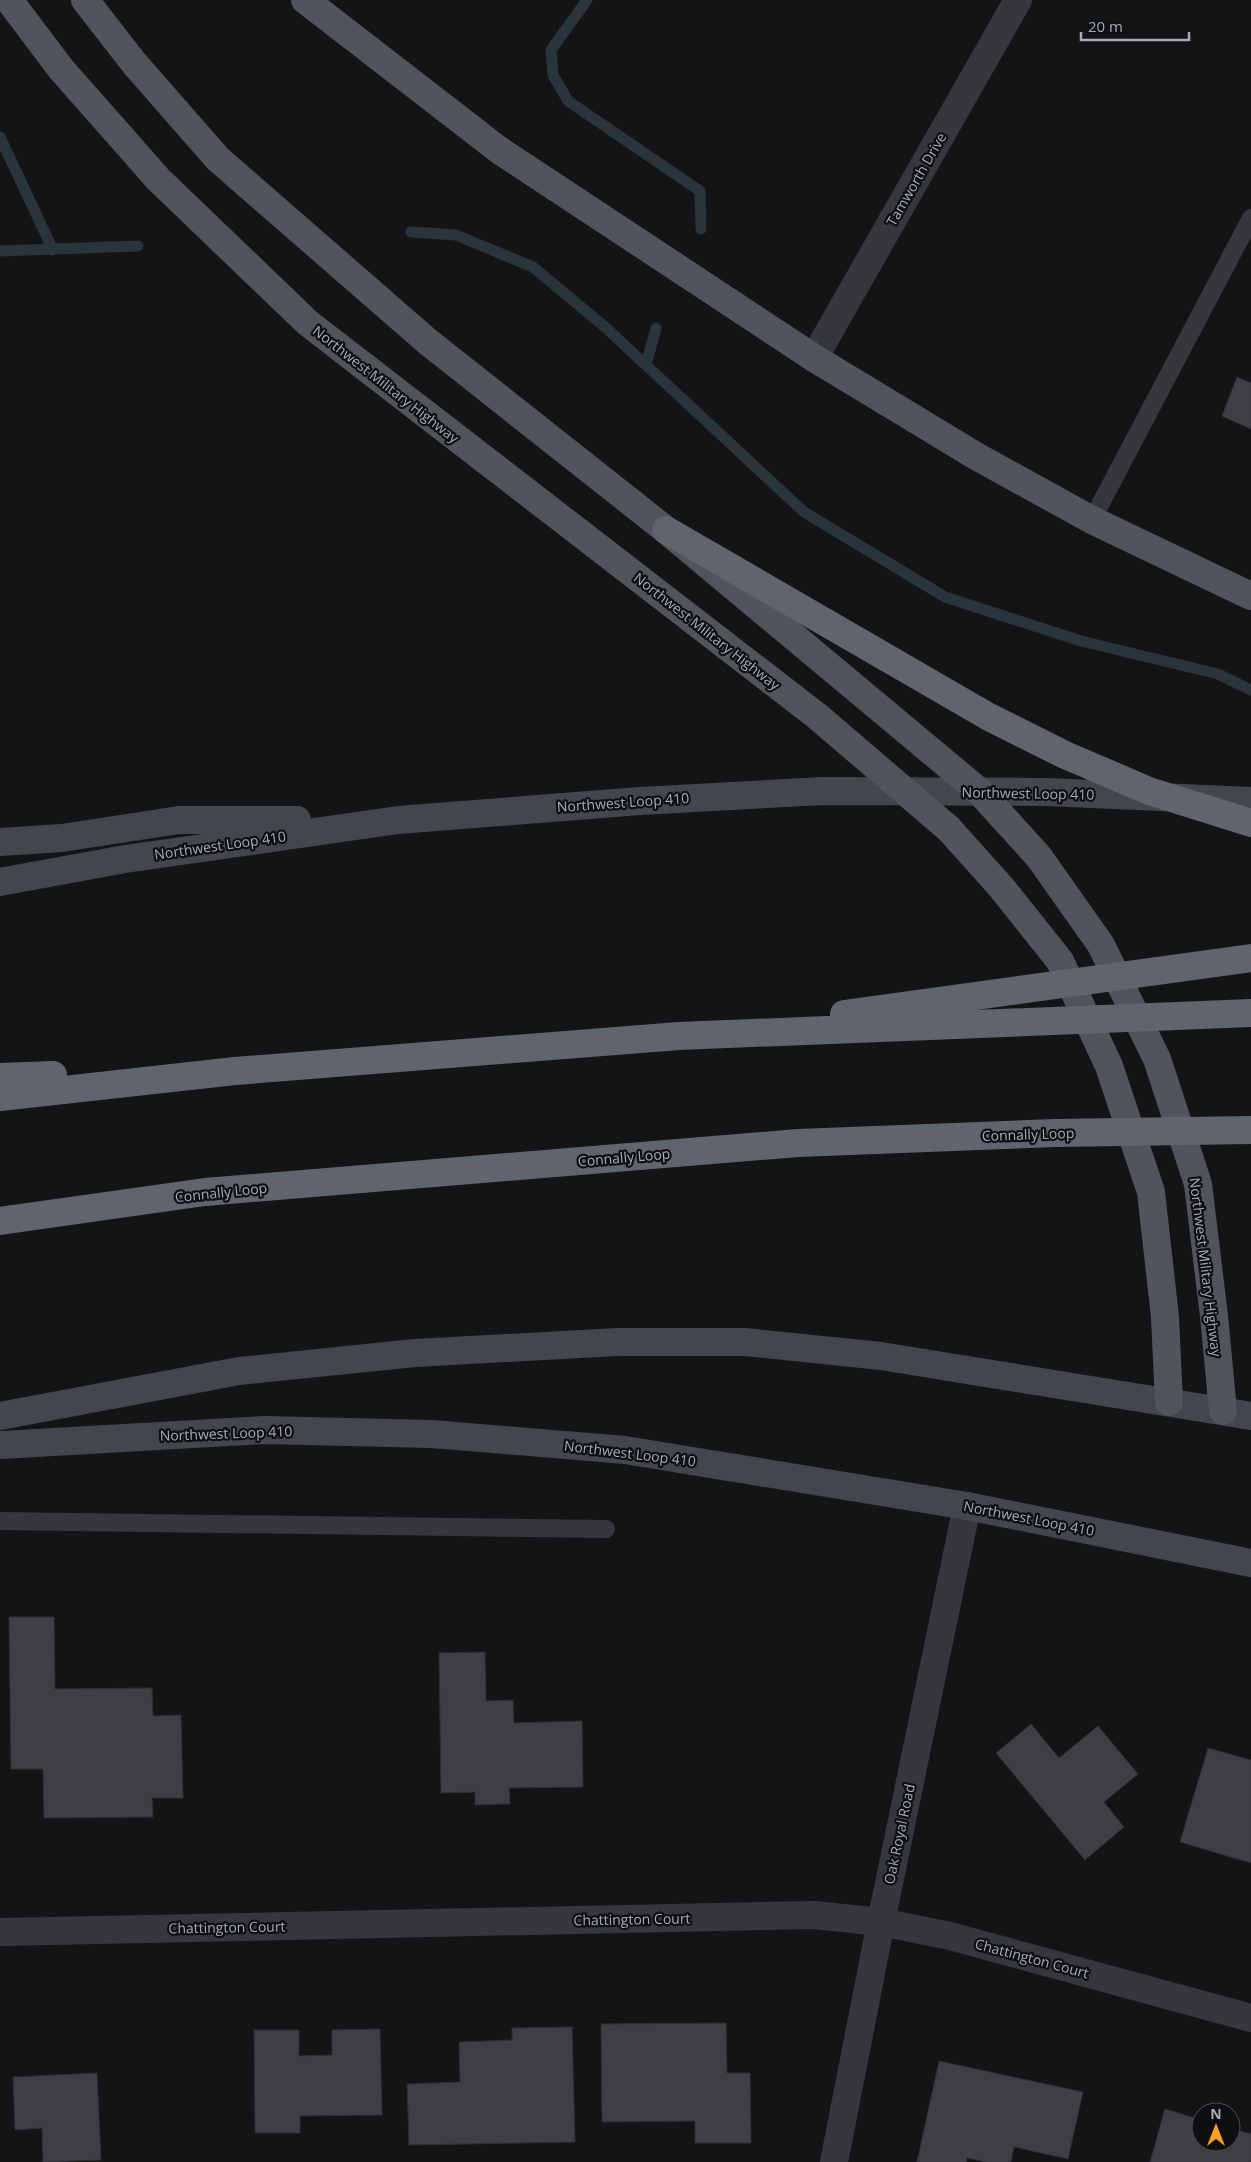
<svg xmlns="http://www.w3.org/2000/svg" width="1251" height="2162" font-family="'Open Sans',sans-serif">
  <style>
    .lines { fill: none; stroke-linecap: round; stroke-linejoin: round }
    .stream { stroke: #29353b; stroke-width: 11 }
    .building { fill: #3e3f44; stroke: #2e2e33 }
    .lane { stroke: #35373c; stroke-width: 18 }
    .street { stroke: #35373c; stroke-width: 28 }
    .secondary { stroke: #43464c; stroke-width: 28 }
    .primary { stroke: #51545b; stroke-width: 28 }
    .highway { stroke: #60656d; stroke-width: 28 }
    .labels { text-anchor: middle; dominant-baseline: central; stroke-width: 4.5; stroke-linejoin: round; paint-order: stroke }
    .street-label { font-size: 14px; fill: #a5adb8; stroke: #0f0f11 }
  </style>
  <rect width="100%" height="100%" fill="#141416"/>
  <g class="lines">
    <path class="stream" d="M587,0L551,50L553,75L568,101L700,191L701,229
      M0,137L53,250
      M411,232L456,235L533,267L605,327L804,512L945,597L1081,641L1218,674L1251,690
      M0,251L138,246
      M646,365L656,328"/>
  </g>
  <path class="building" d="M1237,377L1251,383V429L1222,416Z
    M9,1617H54L55,1689L152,1688L153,1716L181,1715L183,1798H152L153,1817L44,1818L43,1769H11Z
    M485,1652L486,1701L513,1700L514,1723L582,1721L583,1787L509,1788L510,1804L475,1805V1792L441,1793L439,1653Z
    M1031,1724L1059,1758L1098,1726L1138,1774L1104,1802L1124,1827L1085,1860L996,1753Z
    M1208,1748L1251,1760V1863L1180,1842Z
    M726,2023L727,2073H750L751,2143H695V2121L602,2122L601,2024Z
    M572,2027L575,2142L409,2145L407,2084L460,2082L459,2042L512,2040V2028Z
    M380,2029L382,2115L300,2116V2133H255L254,2030H299V2056L332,2055V2030Z
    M939,2061L1083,2092L1068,2159L1014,2147L1011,2162H986L967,2158L966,2162H917Z
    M97,2073L101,2160L43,2162L42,2128L15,2130L13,2077Z
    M1165,2109L1201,2120V2142H1231V2128L1251,2134V2162H1150Z"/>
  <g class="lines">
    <path class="lane" d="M1092,520L1251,218
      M0,1521L606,1529"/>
    <path class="street" d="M814,358L1018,0
      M0,1932L814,1915L881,1922L950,1936L1251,2018
      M834,2162L881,1922L967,1506"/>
    <path class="secondary" d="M0,842L62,838L179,820H297
      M0,882L125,859L398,820L640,801L823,791L1046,792L1251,801
      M0,1416L239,1371L415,1353L618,1342H745L881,1356L1251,1416
      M0,1445L264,1430L432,1434L625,1450L967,1506L1251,1563"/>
    <path class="primary" d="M9,0L61,69L158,179L308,323L817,716L949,829L1001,887L1060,961L1109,1066L1151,1192L1165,1317L1169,1402
      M85,0L134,63L218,159L427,341L666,530L980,792L1039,857L1101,945L1157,1059L1198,1184L1214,1316L1223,1411
      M305,0L499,150L814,358L976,456L1092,520L1251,596"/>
    <path class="highway" d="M666,530L989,717L1065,755L1149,791L1251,823
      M844,1014L1251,958
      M0,1077L53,1075
      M0,1097L235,1071L679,1036L1251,1013
      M0,1221L205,1192L798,1143L1055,1133L1251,1130"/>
  </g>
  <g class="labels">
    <g class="street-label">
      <text transform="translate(916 179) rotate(-60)">Tamworth Drive</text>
      <text transform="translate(386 384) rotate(38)">Northwest Military Highway</text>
      <text transform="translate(707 631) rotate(38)">Northwest Military Highway</text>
      <text transform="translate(1028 793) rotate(1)">Northwest Loop 410</text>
      <text transform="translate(623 802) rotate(-4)">Northwest Loop 410</text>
      <text transform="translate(220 845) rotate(-8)">Northwest Loop 410</text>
      <text transform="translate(1028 1134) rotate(-2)">Connally Loop</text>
      <text transform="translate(624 1157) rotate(-5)">Connally Loop</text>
      <text transform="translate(221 1192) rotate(-6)">Connally Loop</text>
      <text transform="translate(1206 1267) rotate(83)">Northwest Military Highway</text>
      <text transform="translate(226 1433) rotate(-2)">Northwest Loop 410</text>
      <text transform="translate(630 1453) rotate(7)">Northwest Loop 410</text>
      <text transform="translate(1029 1518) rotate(11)">Northwest Loop 410</text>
      <text transform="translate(899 1834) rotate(-78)">Oak Royal Road</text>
      <text transform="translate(632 1919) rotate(-1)">Chattington Court</text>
      <text transform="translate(227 1927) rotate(-1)">Chattington Court</text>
      <text transform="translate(1032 1958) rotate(15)">Chattington Court</text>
    </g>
  </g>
  <g transform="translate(1216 2127)"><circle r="24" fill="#0f0f11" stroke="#4b4e54"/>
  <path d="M0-4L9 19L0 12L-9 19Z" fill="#ff9e24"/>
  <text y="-8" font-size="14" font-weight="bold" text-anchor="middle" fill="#a5adb8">N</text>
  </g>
  <path d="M1081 32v8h108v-8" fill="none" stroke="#a5adb8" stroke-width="2.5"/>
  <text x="1088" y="32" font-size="15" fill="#a5adb8" stroke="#0f0f11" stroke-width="4" paint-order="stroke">20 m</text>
</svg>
